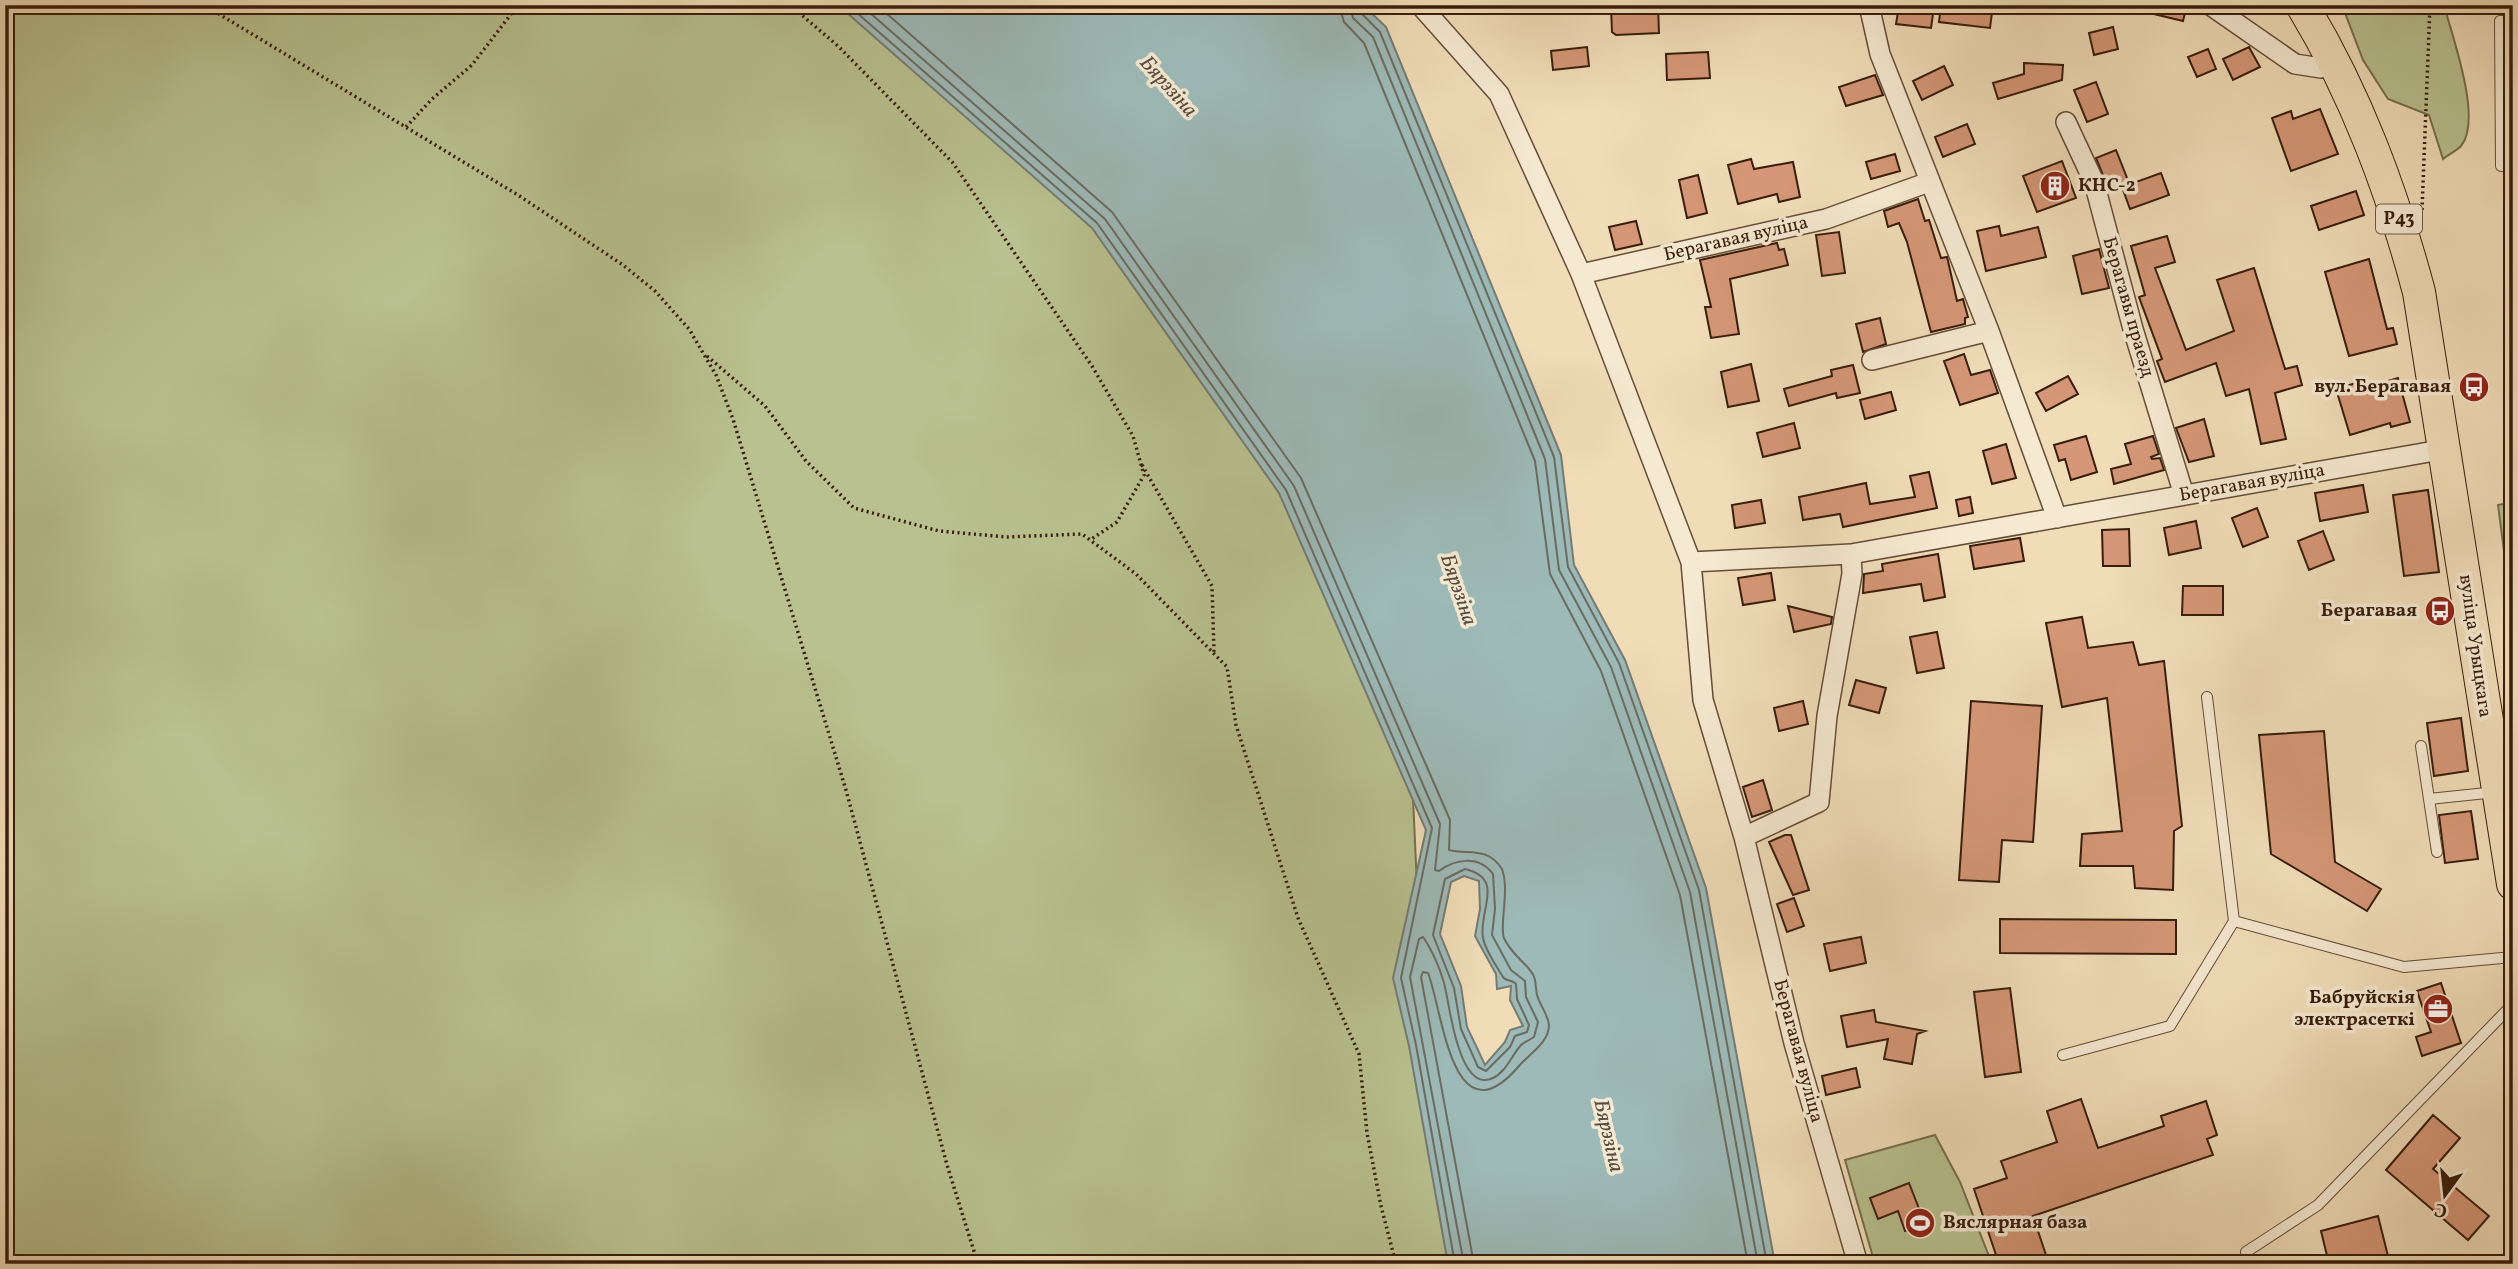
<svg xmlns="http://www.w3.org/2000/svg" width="2518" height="1269" font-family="Vollkorn,serif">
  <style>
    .green { fill: #b8c18f; stroke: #786f4e; stroke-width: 2 }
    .water { fill: #9dbab8; stroke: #757b73; stroke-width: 2; fill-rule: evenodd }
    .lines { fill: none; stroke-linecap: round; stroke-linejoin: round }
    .shore { stroke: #6a6c62; stroke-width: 2 }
    .building { fill: #d59777; stroke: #381d0c; stroke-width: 2 }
    .lane-casing { stroke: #664d37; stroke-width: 12 }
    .street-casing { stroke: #664d37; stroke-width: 22 }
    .primary-casing { stroke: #381d0c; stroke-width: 34 }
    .path { stroke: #381d0c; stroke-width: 3.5; stroke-dasharray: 2 3.5; stroke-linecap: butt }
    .lane { stroke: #f5e9d1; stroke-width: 10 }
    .street { stroke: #f5e9d1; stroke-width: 19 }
    .primary { stroke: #f0ddb8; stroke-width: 32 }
    .labels { text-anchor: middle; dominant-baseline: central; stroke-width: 7; stroke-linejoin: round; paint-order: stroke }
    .shield { fill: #f5e9d1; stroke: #715a47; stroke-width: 2 }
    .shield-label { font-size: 18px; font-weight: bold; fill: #381d0c }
    .poi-label { font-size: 19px; font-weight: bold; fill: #381d0c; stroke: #f5e9d1; text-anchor: end }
    .street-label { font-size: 19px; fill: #381d0c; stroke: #f5e9d1 }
    .water-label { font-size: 21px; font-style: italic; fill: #564c40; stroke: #f5e9d1 }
  </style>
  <rect width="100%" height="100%" fill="#f0ddb8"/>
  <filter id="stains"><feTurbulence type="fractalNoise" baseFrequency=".00286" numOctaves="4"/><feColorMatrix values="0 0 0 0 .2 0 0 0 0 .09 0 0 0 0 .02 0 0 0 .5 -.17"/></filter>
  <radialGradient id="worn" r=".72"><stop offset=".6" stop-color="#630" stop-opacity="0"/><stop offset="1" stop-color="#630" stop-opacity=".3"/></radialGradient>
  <path class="green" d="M5,5H878L1106,224L1295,493L1413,798L1424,1040L1468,1264H5Z
    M2342,5H2444C2452,36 2483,120 2461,146C2456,151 2448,155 2443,159L2429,115L2388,99L2363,60Z
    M2513,502V620L2498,505Z
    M1935,1135L1960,1182L1992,1264H1875L1845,1160Z"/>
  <path class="water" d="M838,5H1363L1386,27L1561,455L1574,565L1625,660L1706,888L1775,1264H1448L1409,1046L1393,978L1426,830L1279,493L1092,228ZM1464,876L1479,881L1480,909L1475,936L1496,974L1497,989L1511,986L1510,1000L1523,1026L1510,1030L1505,1042L1485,1065L1467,1027L1461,986L1440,934L1451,882Z"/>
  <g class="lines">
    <path class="shore" d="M848,5L1097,223L1286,490L1432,828L1401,978L1416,1045L1455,1264
      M861,5L1105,219L1294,486L1440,824L1435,870L1439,871C1455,859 1479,855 1493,874L1495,909L1492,935L1511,970L1525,981L1526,997L1538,1022L1534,1037C1530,1040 1524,1042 1521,1045C1512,1055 1506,1072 1493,1078C1460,1094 1450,1010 1446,992C1443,975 1433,951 1423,937L1419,939L1410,977L1464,1264
      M877,5L1112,212L1301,478L1450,820L1449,850C1469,855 1487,846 1502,869C1510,890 1499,927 1504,938C1510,952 1521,959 1530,970C1537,978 1535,986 1537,995C1540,1006 1548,1014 1549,1025C1549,1043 1529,1054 1519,1066C1452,1144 1443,1011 1428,973L1423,972L1421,977L1474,1264
      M1339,5L1344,22L1364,43L1535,461L1550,574L1601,671L1680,895L1748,1264
      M1350,5L1353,18L1373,37L1545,459L1559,570L1611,667L1690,892L1758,1264
      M1359,5L1360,12L1380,32L1554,457L1568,567L1619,663L1699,890L1767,1264
      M1465,869C1506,879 1478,910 1483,938C1485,950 1497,967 1503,977C1505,981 1513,980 1516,984L1517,999L1529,1025L1527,1032L1515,1036L1510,1047L1486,1071L1478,1067L1461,1029L1454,988L1433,935L1445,879Z"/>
  </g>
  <path class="building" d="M1658,5L1659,33L1616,35L1612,32L1611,7Z
    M1899,5L1934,7L1931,28L1896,24Z
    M1941,5H1993L1990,28L1939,22Z
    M2141,5H2187L2183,21L2141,11Z
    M2113,27L2118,49L2094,55L2089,33Z
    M1587,47L1589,66L1553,70L1551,51Z
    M2249,47L2260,67L2233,80L2223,59Z
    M2208,49L2216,69L2197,77L2188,57Z
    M1708,52L1710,78L1667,80L1666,54Z
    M2024,63L2063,65L2062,80L1998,99L1993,83L2024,74Z
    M1944,66L1953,85L1922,100L1913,81Z
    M1875,75L1883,95L1846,106L1839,87Z
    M2096,82L2108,114L2087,122L2074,90Z
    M2320,109L2338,154L2291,171L2272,118L2291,111L2293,119Z
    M1967,124L1975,144L1943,157L1935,137Z
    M2116,150L2129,183L2109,190L2096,158Z
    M1895,154L1900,171L1871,179L1866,162Z
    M1751,159L1754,169L1793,162L1800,197L1779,202L1777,194L1738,204L1728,165Z
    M2062,161L2076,198L2037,212L2023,176Z
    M2161,173L2169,195L2130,209L2122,187Z
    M1698,175L1707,213L1687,218L1679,180Z
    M2356,191L2364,215L2319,230L2311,206Z
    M1918,199L1925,221L1929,220L1941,258L1947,257L1948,261L1957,301L1963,299L1968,317L1965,318V324L1931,332L1907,242L1899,223L1888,227L1884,211Z
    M1636,221L1642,244L1615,250L1609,227Z
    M1999,226L2001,236L2038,227L2046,257L1986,271L1977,231Z
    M1839,232L1845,273L1822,276L1816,235Z
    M2167,236L2175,262L2155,268L2186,350L2234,331L2217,280L2254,268L2285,369L2297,366L2302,385L2275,393L2286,439L2261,444L2249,389L2226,396L2216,363L2165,382L2157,361L2162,359L2139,297L2145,295L2131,246Z
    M1777,243L1779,250L1784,249L1788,265L1730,279L1739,334L1711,338L1705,307H1711L1700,260Z
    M2099,249L2109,288L2082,294L2073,256Z
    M2369,259L2387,329L2393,328L2397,344L2349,356L2325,272Z
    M1880,318L1886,344L1863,352L1856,324Z
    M1964,354L1971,375L1990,370L1998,393L1960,405L1944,361Z
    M1751,364L1759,401L1728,407L1721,372Z
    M1853,365L1860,393L1837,398L1836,393L1789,406L1784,389L1832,376L1831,370Z
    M2068,376L2078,394L2046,411L2036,393Z
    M2398,378L2410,422L2391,427L2390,423L2350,435L2336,389L2366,380L2368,387Z
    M1891,392L1896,410L1865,419L1860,400Z
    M2204,419L2214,456L2189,462L2176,428Z
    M1794,423L1800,448L1763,457L1757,433Z
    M2086,436L2097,472L2071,480L2065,459L2059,461L2054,445Z
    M2153,436L2159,454L2151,457L2152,459L2160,458L2164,470L2114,484L2111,469L2131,464L2125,444Z
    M2006,444L2016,478L1992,484L1983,451Z
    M1929,472L1937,508L1843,527L1840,514L1803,520L1799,497L1866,483L1870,504L1915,497L1910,476Z
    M2363,485L2368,512L2320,521L2315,493Z
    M2428,490L2439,572L2404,576L2393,495Z
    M1970,497L1973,513L1959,516L1956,500Z
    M1761,500L1765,523L1735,528L1732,505Z
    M2257,508L2268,537L2243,547L2232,518Z
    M2196,521L2201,548L2169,555L2164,528Z
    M2129,529L2130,566H2103L2102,530Z
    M2323,531L2334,560L2309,570L2298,541Z
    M2020,538L2024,561L1974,569L1970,546Z
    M1938,554L1945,597L1924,601L1921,584L1863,593L1864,574L1883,571L1882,564Z
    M1771,573L1775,600L1743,605L1738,578Z
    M2183,586H2223V615H2182Z
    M1788,606L1832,617L1831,624L1794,632Z
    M2082,617L2088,648L2133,642L2139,665L2164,661L2182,826L2174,831L2173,890L2135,888L2133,866H2080L2082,834L2122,831L2107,698L2062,707L2046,623Z
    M1937,632L1944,668L1917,673L1910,637Z
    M1856,680L1886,688L1879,713L1849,705Z
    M1803,701L1808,724L1779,731L1774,708Z
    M1971,701L2042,706L2033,842L2002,840L1999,882L1959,880Z
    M2461,718L2468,771L2434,776L2427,723Z
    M2324,731L2335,862L2381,889L2367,911L2271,854L2259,735Z
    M1763,780L1772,810L1752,817L1743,787Z
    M2471,811L2478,859L2445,863L2439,815Z
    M1785,835H1791L1809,890L1793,895L1769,842Z
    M1794,898L1804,926L1787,932L1777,904Z
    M2000,919L2176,920V954L2000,953Z
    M1861,937L1866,963L1830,971L1824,944Z
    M2441,983L2461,1043L2422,1056L2416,1037L2431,1032L2417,991Z
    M2010,988L2021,1072L1985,1077L1974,992Z
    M1874,1010L1876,1022L1925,1031L1917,1034L1912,1064L1884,1059L1888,1039L1847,1047L1841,1016Z
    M1856,1068L1860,1087L1826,1095L1822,1076Z
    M2081,1099L2098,1148L2164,1126L2161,1116L2206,1101L2217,1135L2207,1139L2213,1155L2033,1216L2049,1264H1999L1974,1189L2007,1178L2001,1161L2057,1142L2047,1111Z
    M2433,1115L2460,1138L2433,1169L2489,1216L2468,1240L2386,1170Z
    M1909,1183L1925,1224L1905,1231L1898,1211L1878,1219L1870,1198Z
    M2378,1216L2390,1264H2329L2321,1231Z"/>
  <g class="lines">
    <g class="lane-casing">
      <path id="lane" d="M2513,21H2500L2501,166H2513
        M2207,697L2234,921L2404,967L2513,957
        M2421,746L2429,799L2496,792
        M2429,799L2437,852
        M2063,1055L2170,1026L2234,921
        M2250,1264L2246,1252L2318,1205L2513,1004"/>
    </g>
    <g class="street-casing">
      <path id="street" d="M1420,5L1499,94L1581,274L1691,562L1703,700L1744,837L1794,1043L1858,1264
        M1869,5L1880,54L1989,331L2057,518
        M2210,5L2295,64L2321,68L2334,61
        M2066,122L2094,182L2133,329L2184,495
        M1581,274L1826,219L1929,182
        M1872,360L1989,331
        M1691,562L1851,554L2446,449
        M1744,837L1819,802L1827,716L1852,574L1851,554"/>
    </g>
    <g class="primary-casing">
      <path id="primary" d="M2302,5C2357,96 2392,191 2419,292L2513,884"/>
    </g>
    <path class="path" d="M204,5L518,195L623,265L655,291L689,329L716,375L733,419L846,790L947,1165L978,1264
      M790,5L838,46L953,163L1092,366L1133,436L1144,475L1117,522L1090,540
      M406,127L432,99L472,65L518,5
      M2422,210L2430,5
      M707,356L765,406L806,461L854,508L939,531L1006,537L1082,534L1136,574L1227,667L1236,725L1298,918L1359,1054L1367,1133L1381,1206L1396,1264
      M1142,465L1212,586L1214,652"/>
    <use href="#lane" class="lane"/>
    <use href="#street" class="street"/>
    <use href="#primary" class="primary"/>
  </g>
  <defs>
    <g id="building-disc" transform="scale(1.575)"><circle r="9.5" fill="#8f2418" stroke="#f5e9d1"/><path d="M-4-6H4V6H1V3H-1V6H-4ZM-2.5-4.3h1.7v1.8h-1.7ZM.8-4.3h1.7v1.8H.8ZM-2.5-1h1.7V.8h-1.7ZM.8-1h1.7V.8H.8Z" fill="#fff"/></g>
    <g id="bus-disc" transform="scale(1.575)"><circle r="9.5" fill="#8f2418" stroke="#f5e9d1"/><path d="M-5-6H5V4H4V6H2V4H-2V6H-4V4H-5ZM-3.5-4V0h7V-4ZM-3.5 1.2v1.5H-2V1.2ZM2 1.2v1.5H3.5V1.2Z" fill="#fff"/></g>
    <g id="office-disc" transform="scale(1.575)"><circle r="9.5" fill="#8f2418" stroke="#f5e9d1"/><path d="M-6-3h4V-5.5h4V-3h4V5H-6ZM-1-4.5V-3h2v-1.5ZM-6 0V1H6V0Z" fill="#fff"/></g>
    <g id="stadium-disc" transform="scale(1.575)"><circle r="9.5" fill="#8f2418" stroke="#f5e9d1"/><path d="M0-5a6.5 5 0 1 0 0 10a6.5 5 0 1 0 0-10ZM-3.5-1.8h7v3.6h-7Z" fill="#fff"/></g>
  </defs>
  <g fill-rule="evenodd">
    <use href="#building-disc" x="2055" y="186"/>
    <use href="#bus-disc" x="2474" y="387"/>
    <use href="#bus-disc" x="2440" y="611"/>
    <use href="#office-disc" x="2438" y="1009"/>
    <use href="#stadium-disc" x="1920" y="1223"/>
  </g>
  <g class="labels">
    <rect class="shield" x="2376" y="204.5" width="46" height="29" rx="5"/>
    <g class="shield-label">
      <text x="2399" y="219">Р43</text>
    </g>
    <g class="poi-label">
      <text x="2078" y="186" text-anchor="start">КНС-2</text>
      <text x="2451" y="387">вул. Берагавая</text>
      <text x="2417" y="611">Берагавая</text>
      <text x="2415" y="998">Бабруйскія<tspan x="2415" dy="22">электрасеткі</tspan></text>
      <text x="1943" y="1223" text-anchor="start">Вяслярная база</text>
    </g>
    <g class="street-label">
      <text transform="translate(1736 239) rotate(-13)">Берагавая вуліца</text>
      <text transform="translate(2128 307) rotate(74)">Берагавы праезд</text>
      <text transform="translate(2252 483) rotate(-10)">Берагавая вуліца</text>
      <text transform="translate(2475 646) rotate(82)">вуліца Урыцкага</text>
      <text transform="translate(1798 1051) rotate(75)">Берагавая вуліца</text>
    </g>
    <g class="water-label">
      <text transform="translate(1168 87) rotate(48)">Бярэзіна</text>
      <text transform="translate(1458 590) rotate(71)">Бярэзіна</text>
      <text transform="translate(1608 1136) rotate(77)">Бярэзіна</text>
    </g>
  </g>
  <rect width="2518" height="1269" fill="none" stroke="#f0ddb8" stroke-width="28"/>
  <rect x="7" y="7" width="2504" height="1255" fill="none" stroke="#381d0c" stroke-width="3.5"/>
  <rect x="14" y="14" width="2490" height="1241" fill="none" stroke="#381d0c" stroke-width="2"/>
  <g transform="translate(2445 1195) rotate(195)" stroke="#f5e9d1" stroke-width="5" paint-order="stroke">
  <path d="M0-5L12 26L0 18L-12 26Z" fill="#381d0c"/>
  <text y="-10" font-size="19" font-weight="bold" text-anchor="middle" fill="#381d0c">С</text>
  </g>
  <rect width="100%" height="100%" filter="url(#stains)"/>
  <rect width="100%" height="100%" fill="url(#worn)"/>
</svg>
